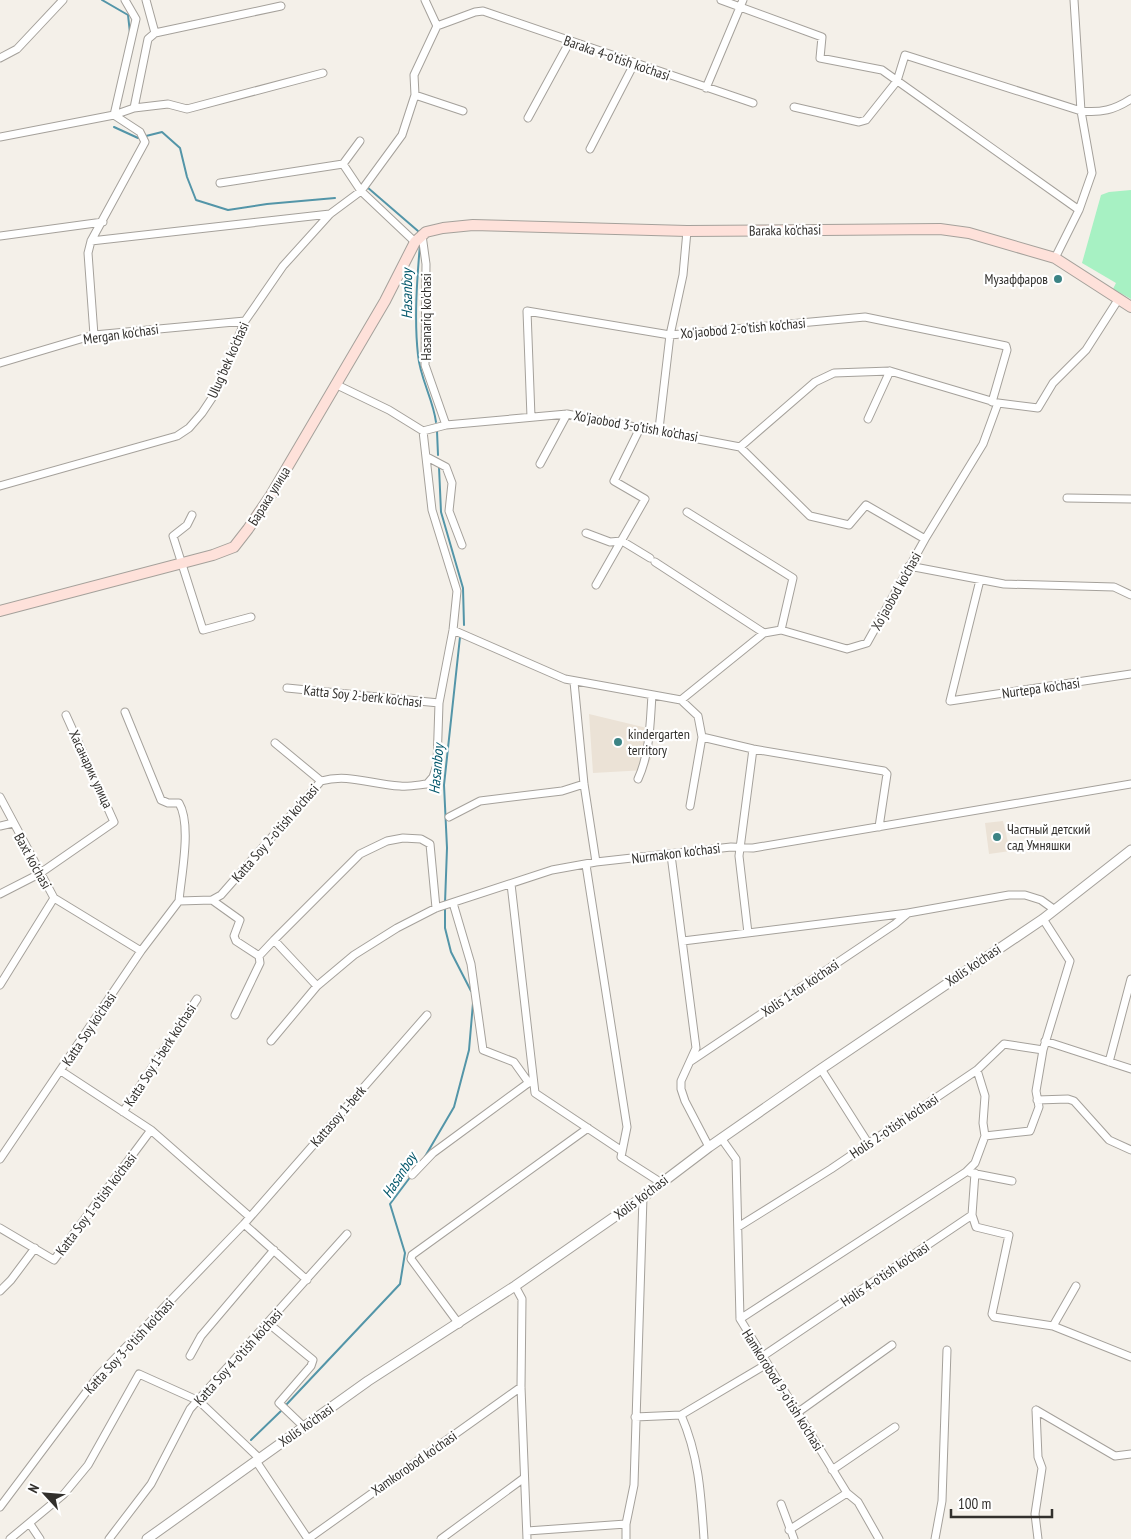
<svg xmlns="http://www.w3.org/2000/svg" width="1131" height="1539" font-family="'PT Sans Narrow',sans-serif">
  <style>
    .built { fill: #ebe2d6 }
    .green { fill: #a7f1c3 }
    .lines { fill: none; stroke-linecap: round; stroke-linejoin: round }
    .stream { stroke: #5395a8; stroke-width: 2 }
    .minor-casing { stroke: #a5a19b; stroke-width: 9 }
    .tertiary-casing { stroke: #a5a19b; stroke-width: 11 }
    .secondary-casing { stroke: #a5a19b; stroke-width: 12 }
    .minor { stroke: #fff; stroke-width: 7 }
    .tertiary { stroke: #fff; stroke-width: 9 }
    .secondary { stroke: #fee1da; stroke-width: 10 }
    .poi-dot { fill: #3c8485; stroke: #fff; stroke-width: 2 }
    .labels { text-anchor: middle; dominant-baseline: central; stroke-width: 4.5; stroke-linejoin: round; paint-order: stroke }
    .street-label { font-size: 14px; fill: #32302d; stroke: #fff }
    .poi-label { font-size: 14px; fill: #32302d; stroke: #fff; text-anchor: start }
    .water-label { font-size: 15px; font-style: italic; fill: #00566a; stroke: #fff }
  </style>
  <rect width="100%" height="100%" fill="#f4f0e9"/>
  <path class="built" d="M589,714L647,728L645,755L651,758L646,770L593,773Z
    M1003,821L1010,851L989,854L985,823Z"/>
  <path class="green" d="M1131,190V299L1113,289L1116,283L1082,263L1101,195L1109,192Z"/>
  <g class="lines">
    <path class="stream" d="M102,0L128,15L130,33
      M114,127L138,138
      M146,136L162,132L180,148L187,177L196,200L228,210L267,204L335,198
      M367,187L418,231V235
      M420,244C417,280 414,319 418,355C420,378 433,399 436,422
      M437,431L438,455
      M439,467L441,512L463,588L464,625
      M445,903L447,848L444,785L460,637
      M445,907V928L451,952L471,991
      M423,1160L454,1107L469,1050L473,1003
      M285,1406L400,1284L405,1253L390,1204L411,1176
      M251,1440L282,1410"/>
    <g class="minor-casing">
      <path id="minor" d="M425,0L437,26
        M721,0L822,37L820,58L882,70L1079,210
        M155,33L281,6
        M0,58L17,49L63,0
        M706,88L743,0
        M415,95L463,111
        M794,107L859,122L866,120L897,81L905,55L1081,111C1101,113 1114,110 1131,99
        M134,108L148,39L155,33L146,0
        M114,115L136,19L125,0
        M528,118L570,41
        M0,137L114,115L134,108L168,104L187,109L323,73
        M590,149L634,64
        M343,164L361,191L415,242
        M220,183L343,164L360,141
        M422,235L426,264L425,365L446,425
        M0,236L103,222
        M91,241L330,214
        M1055,258L1079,210L1092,173L1081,111L1074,0
        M94,335L88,253L91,241L145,142L140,132L114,115
        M0,363L94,335L245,321
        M531,417L527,311L670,335L865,317L1006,346L1007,350L992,402
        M868,419L890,371
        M659,429L670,335L683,275L687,231
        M423,431L446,425L567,414L740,447L810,516L849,525L866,505L925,539
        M740,447L815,382L834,373L890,371L998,403L1038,408L1053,383L1086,350L1118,300
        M427,457L446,467L452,483L449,511L462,545
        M540,464L567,414
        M0,486L177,436L189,428L202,413L214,395L245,321L283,266L330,214L361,191L402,135L415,95L414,75L437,26L475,12L483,11L753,103
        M1067,498L1131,499
        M687,512L793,578L781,630
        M192,515L187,525L173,536L203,630L251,617
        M586,533L610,542L622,541L650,558
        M655,562L764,633
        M909,566L1004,584L1114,587L1131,595
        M980,580L950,701L1131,674
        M596,585L645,499L614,481L641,426
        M453,630L565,679L681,700L698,716L702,737L753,749L884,771L887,774L879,827
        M574,682L584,784L596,862
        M287,688L439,703
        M681,700L764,633L781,630L847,649L867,643L925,539L983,444L998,403
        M125,712L161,800L168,803H179C192,825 181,876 179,901
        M275,743L321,781
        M638,779C650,753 650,724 652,695
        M0,797L54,898L141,951
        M690,806L702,737
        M449,817L480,801L562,791L584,784
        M0,826L13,823
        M671,855L696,1048L681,1081V1089L685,1101L709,1147
        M586,865L627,1127L621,1157L660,1182
        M511,884L535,1093L622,1151
        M0,894L39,874L114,822L66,715
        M212,900L240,920L234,936L236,941L259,956L274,940L317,986
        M179,901L212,900L221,895L321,781C349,773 372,785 400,786C409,787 418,785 427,784L433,777L437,765L439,703L453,630L457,591L432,510L423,431L389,410L335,384
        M453,903L471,964L483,1050L514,1062L529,1083
        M748,933L739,856L753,749
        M274,940L360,854L387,841L403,838L421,839L430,844L436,908
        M683,941L908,913
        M0,985L54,898
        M235,1015L260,963L259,956
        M271,1041L317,986L354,955L397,928L436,908L552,870L596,862L731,847L753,848L1131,784
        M1045,1041L1131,1069
        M691,1061L895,924L908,913L1009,895H1025L1041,900L1055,910
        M1109,1062L1131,979
        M821,1069L868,1143
        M61,1071L151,1130L250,1217
        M1037,1100L1068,1099L1074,1101L1109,1140L1131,1150
        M123,1112L197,999
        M985,1136L1030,1131L1039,1107L1036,1091L1043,1050L1070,961L1043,919
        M721,1138L736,1159L740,1319L847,1493L858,1502L879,1539
        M0,1159L141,951L179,901
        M971,1173L1012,1181
        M412,1175L433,1153L531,1081
        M972,1215L976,1227L1009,1235L992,1314L994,1317L1053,1326L1131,1357
        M244,1224L307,1280
        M738,1227L831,1169L977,1070L1004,1044L1043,1050
        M0,1228L54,1260L151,1130
        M515,1286L522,1299L521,1387L527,1539
        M0,1291L11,1280L35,1248
        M740,1319L966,1172L975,1163L985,1136L983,1123L985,1096L977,1070
        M268,1323L313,1360L311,1366L279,1403L304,1427
        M459,1324L411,1259L412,1255L588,1128
        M1053,1326L1076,1286
        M190,1356L201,1336L274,1250
        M763,1356L972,1215L975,1173
        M1036,1410L1038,1457L1042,1468L1035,1514L1038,1539
        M1036,1410L1115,1456L1131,1454
        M797,1413L892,1345
        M681,1415L767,1364
        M635,1417L681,1415C699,1456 701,1495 704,1539
        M256,1461L308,1539
        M832,1470L895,1427
        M781,1504L794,1539
        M0,1507L99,1375L244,1224L427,1015
        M30,1524L40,1539
        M789,1530L847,1493
        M527,1531L626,1524
        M10,1539L64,1494L88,1465L139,1374L199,1401L259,1458
        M109,1539L151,1484L190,1409L347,1234
        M308,1539L521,1387
        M441,1539L524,1478
        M626,1539V1524L634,1485L643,1197
        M935,1539L942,1501L947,1350"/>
    </g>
    <g class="tertiary-casing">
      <path id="tertiary" d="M147,1539L368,1381L515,1286L643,1197L709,1147L821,1069L1043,919L1131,850"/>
    </g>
    <g class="secondary-casing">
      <path id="secondary" d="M0,611L213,555L234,547L248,529L271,495L385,301L415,242L426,232L443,228L473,225L687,231L940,229L969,233L1055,258L1131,307"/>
    </g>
    <use href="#minor" class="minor"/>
    <use href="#tertiary" class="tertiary"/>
    <use href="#secondary" class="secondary"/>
  </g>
  <g class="poi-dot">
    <circle cx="1058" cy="279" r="5"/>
    <circle cx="618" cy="742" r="5"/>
    <circle cx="997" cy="837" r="5"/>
  </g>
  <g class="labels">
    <g class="street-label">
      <text transform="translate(617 58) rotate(19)">Baraka 4-o'tish ko'chasi</text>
      <text transform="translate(785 230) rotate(-1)">Baraka ko'chasi</text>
      <text transform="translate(426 317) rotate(-90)">Hasanariq ko'chasi</text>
      <text transform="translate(743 328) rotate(-5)">Xo'jaobod 2-o'tish ko'chasi</text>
      <text transform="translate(121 334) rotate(-8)">Mergan ko'chasi</text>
      <text transform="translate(228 360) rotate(-66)">Ulug'bek ko'chasi</text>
      <text transform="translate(636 426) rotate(10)">Xo'jaobod 3-o'tish ko'chasi</text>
      <text transform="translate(269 496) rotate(-58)">Барака улица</text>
      <text transform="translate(896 591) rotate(-61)">Xo'jaobod ko'chasi</text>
      <text transform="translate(1041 688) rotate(-8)">Nurtepa ko'chasi</text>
      <text transform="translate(363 696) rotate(6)">Katta Soy 2-berk ko'chasi</text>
      <text transform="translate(91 769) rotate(65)">Хасанарик улица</text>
      <text transform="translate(275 833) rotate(-49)">Katta Soy 2-o'tish ko'chasi</text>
      <text transform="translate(676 853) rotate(-7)">Nurmakon ko'chasi</text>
      <text transform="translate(33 861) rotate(61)">Baxt ko'chasi</text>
      <text transform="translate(973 965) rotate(-34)">Xolis ko'chasi</text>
      <text transform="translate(800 988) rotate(-34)">Xolis 1-tor ko'chasi</text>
      <text transform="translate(89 1029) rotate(-56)">Katta Soy ko'chasi</text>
      <text transform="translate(160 1055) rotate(-57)">Katta Soy 1-berk ko'chasi</text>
      <text transform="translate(338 1116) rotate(-49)">Kattasoy 1-berk</text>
      <text transform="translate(894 1126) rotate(-34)">Holis 2-o'tish ko'chasi</text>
      <text transform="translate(641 1197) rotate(-37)">Xolis ko'chasi</text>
      <text transform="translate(96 1204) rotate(-53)">Katta Soy 1-o'tish ko'chasi</text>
      <text transform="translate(885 1274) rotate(-34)">Holis 4-o'tish ko'chasi</text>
      <text transform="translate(129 1346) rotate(-47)">Katta Soy 3-o'tish ko'chasi</text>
      <text transform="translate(238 1357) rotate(-48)">Katta Soy 4-o'tish ko'chasi</text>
      <text transform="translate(783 1390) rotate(58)">Hamkorobod 9-o'tish ko'chasi</text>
      <text transform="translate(306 1425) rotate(-35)">Xolis ko'chasi</text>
      <text transform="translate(414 1463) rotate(-35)">Xamkorobod ko'chasi</text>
    </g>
    <g class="poi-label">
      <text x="1048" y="279" text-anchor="end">Музаффаров</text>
      <text x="628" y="734">kindergarten<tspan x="628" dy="16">territory</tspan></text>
      <text x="1007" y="829">Частный детский<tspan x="1007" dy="16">сад Умняшки</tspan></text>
    </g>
    <g class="water-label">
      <text transform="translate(406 294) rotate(-90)">Hasanboy</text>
      <text transform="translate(436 769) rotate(-85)">Hasanboy</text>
      <text transform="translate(399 1175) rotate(-57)">Hasanboy</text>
    </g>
  </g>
  <g transform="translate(45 1494) rotate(296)" stroke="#ffffff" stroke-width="4" paint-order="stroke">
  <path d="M0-4L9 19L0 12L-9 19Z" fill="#32302d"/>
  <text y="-8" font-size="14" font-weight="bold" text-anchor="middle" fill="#32302d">N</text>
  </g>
  <path d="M951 1509v8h101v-8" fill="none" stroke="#32302d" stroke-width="2.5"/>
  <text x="958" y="1509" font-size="15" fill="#32302d" stroke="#ffffff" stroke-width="4" paint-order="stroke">100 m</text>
</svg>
